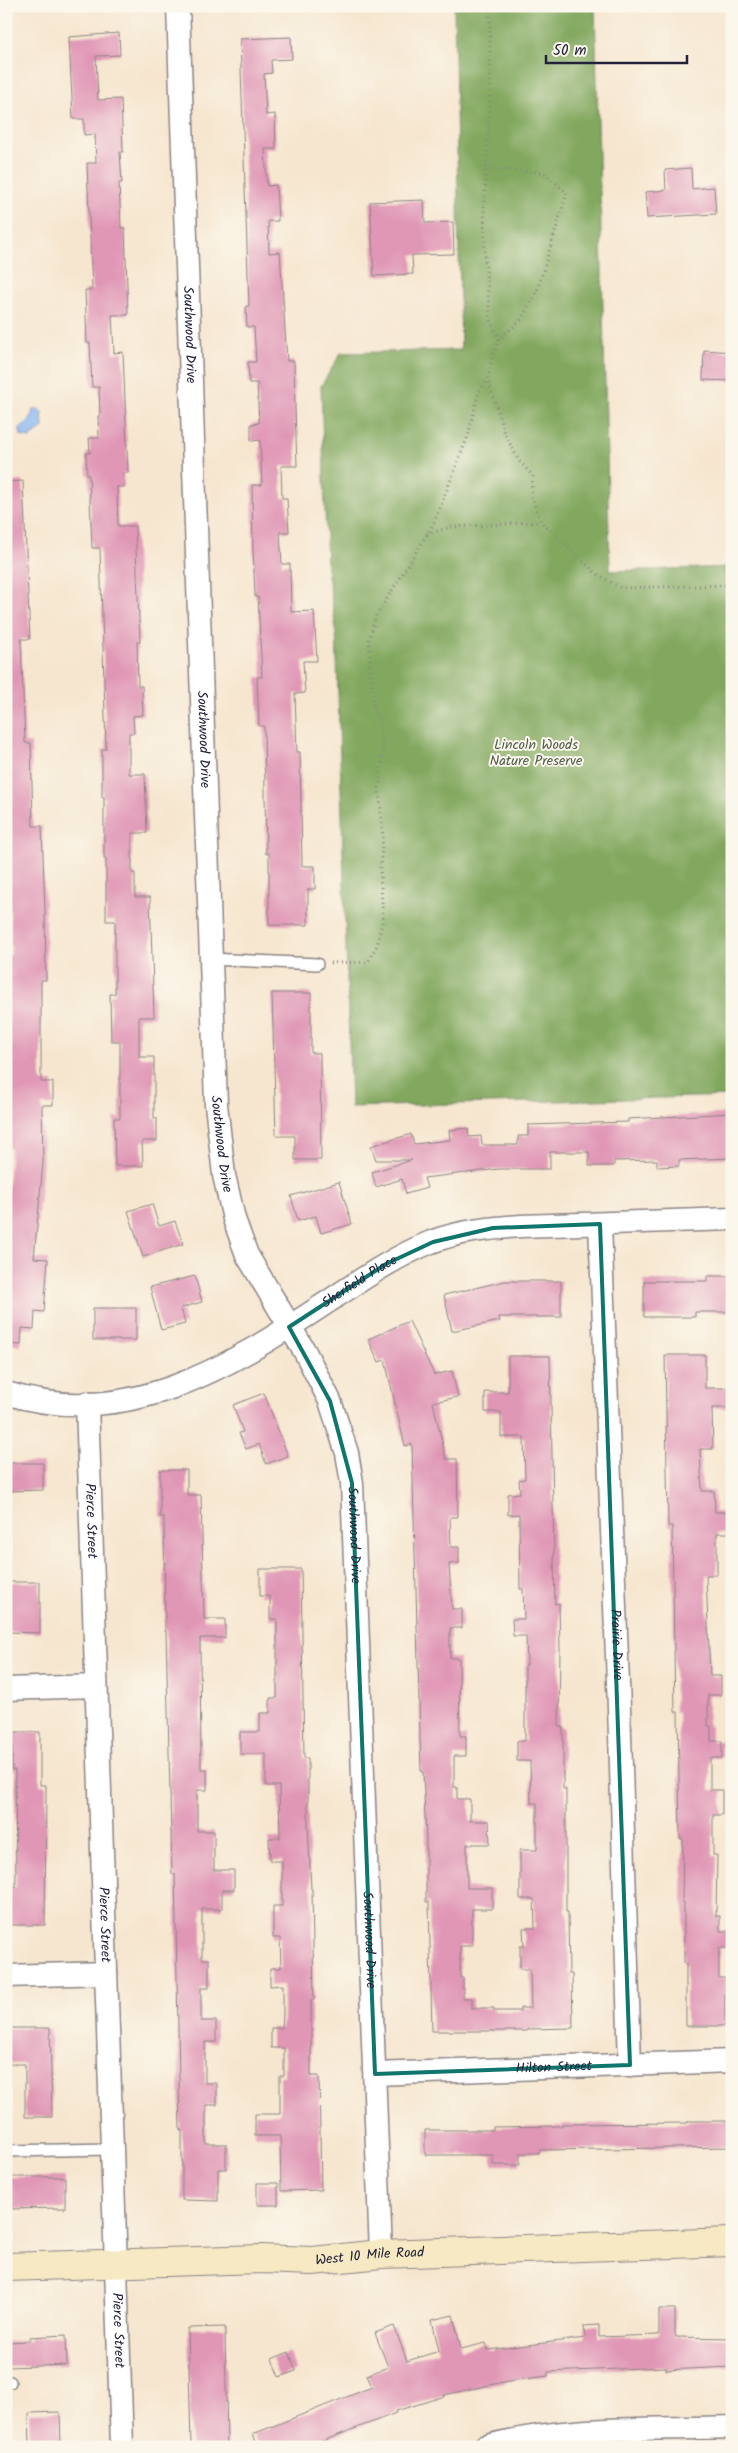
<svg xmlns="http://www.w3.org/2000/svg" width="738" height="2453" font-family="Kalam,sans-serif">
  <style>
    .forest { fill: #82a85e; stroke: #52654c }
    .water { fill: #83b3ee; stroke: #526a94 }
    .building { fill: #e096b5 }
    .lines { fill: none; stroke-linecap: round; stroke-linejoin: round }
    .lane-casing { stroke: #8c8485; stroke-width: 14 }
    .street-casing { stroke: #8c8485; stroke-width: 25 }
    .secondary-casing { stroke: #8c8485; stroke-width: 30 }
    .path { stroke: #8c8485; stroke-width: 3; stroke-dasharray: 1 4; stroke-linecap: butt }
    .lane { stroke: #fff; stroke-width: 11 }
    .street { stroke: #fff; stroke-width: 22 }
    .secondary { stroke: #f6e9c3; stroke-width: 28 }
    .marked { fill: none; stroke: #0f766e; stroke-width: 4; stroke-linejoin: round }
    .labels { text-anchor: middle; dominant-baseline: central; stroke-width: 4; stroke-linejoin: round; paint-order: stroke }
    .street-label { font-size: 14px; fill: #22223b; stroke: #fbf7ec }
    .park-label { font-size: 14px; fill: #4f5a4b; stroke: #fbf7ec }
  </style>
  <rect width="100%" height="100%" fill="#fbf7ec"/>
  <filter id="ink" filterUnits="userSpaceOnUse"><feTurbulence type="fractalNoise" baseFrequency=".02" numOctaves="2"/><feDisplacementMap in="SourceGraphic" scale="10" xChannelSelector="R" yChannelSelector="G"/><feConvolveMatrix kernelMatrix="1 2 1 2 8 2 1 2 1" color-interpolation-filters="sRGB"/></filter>
  <filter id="wash" filterUnits="userSpaceOnUse"><feTurbulence type="fractalNoise" baseFrequency=".0096" numOctaves="4" result="noise"/><feDisplacementMap in="SourceGraphic" scale="20" xChannelSelector="R" yChannelSelector="G"/><feGaussianBlur stdDeviation="1.12" result="paint"/><feColorMatrix in="noise" values="0 0 0 0 0 0 0 0 0 0 0 0 0 0 0 0 0 1.4 0 .05"/><feComposite in="paint" operator="in"/></filter>
  <g filter="url(#wash)">
    <rect width="100%" height="100%" fill="#f6e6cf"/>
    <path class="forest" d="M454,6H595L610,571L732,567V1096L351,1107L336,629L327,568L321,386L341,353L461,350Z"/>
    <path class="water" d="M39,409L42,412L43,428L29,438L21,436L20,428L30,420L33,410Z"/>
    <g id="blocks">
      <path class="building" d="M119,33L120,55L96,56L98,100L121,99L123,152H120L122,183H119L121,228H125L128,315H112L114,353L123,352L128,473H123L124,487H117L118,526H135L140,642H137L138,686H142L143,715L133,716L134,733H129V774H145L147,833H132V873H135V897H150L154,1017H139V1057H154V1118H157V1141H142L143,1166H115L114,1118H120V1041H111L110,994H115V921H106V858H104V797H102V749H106L100,548H92L89,475H87L86,453H90L89,438H99L98,416H100L99,387H92L90,343H87L85,290H92L87,163H96L95,134L84,135V119H73L69,37Z
        M291,37L292,59L271,60L272,73L264,74L266,115L275,114L276,149H265L267,186L276,185L278,221H268L269,253L280,252L287,361H294L295,407L297,466H281L282,498H287L289,532H280L282,564H290L291,612L314,611L317,661H303L305,693L295,694L297,752H300L302,866H315V889H308V925H269V853L266,854L264,726H259L257,677H262L258,597H255L253,548L252,485H262L260,440L251,441V424L259,423L257,383H249L248,362H256L254,327H247L246,306H249L240,39Z
        M691,168L692,189L714,187L716,214L647,218L645,192L666,190L665,170Z
        M424,200L425,223L453,222L454,254L412,255L413,274L374,276L370,202Z
        M704,350L732,352V381L703,380Z
        M23,481L30,639H21L25,743H31L33,826H42L45,912L46,980H41V1082H53V1105H42L43,1163L34,1258L48,1259L44,1312L35,1311L34,1329L22,1328L21,1345L6,1344V1206L11,1148H6V955H11L10,895H6V482Z
        M272,993H311V1053H320L321,1160H295V1136H276Z
        M732,1113V1158L679,1160V1166L657,1167V1160L614,1161V1166H589V1152H550V1169H499L424,1178L427,1188L406,1194L402,1179L376,1187L372,1172L412,1160H376L371,1146L411,1134L414,1144L450,1140L449,1130L468,1128L469,1137L481,1136L482,1145H518V1136H528V1125L628,1122V1119Z
        M339,1182L352,1224L321,1233L316,1216L298,1221L291,1196Z
        M152,1204L159,1226L175,1221L183,1244L143,1257L128,1211Z
        M195,1276L202,1302L181,1308L185,1324L161,1330L150,1287Z
        M707,1276H732V1312H695V1317H644V1281H707Z
        M505,1281H561V1317H499L500,1321L452,1331L444,1295Z
        M93,1308H136V1340H93Z
        M409,1321L434,1375L452,1371L458,1397L433,1402L446,1459H457L458,1517H450L451,1547H459V1563L449,1564L452,1609H462V1628H450V1658H459L460,1736H466V1756H454V1787H457V1799H470V1821H489L490,1844H467V1888H492V1909H472V1946H460V1978H463V1998H472V2008H494V2011H520V2008H531L530,1969H520V1946H524L523,1928H535L534,1899H520V1850H537V1803H531L530,1761H517V1741H525V1665H527L526,1636H513L512,1619H524L523,1589H520L519,1514L508,1515V1494L520,1493L519,1480L525,1479L524,1437H501V1412H485V1392H508V1356H550L555,1604L559,1603L560,1650L559,1727H563V1789H566V1912H568L569,1974H572L573,2028L527,2029V2031H432L429,1902H426V1837L423,1772H421L412,1444L405,1446L385,1360L379,1362L368,1339Z
        M665,1355H705V1388H730V1408H712L713,1449H700L702,1491H714L715,1512H732V1533H717V1575H706L710,1676H721V1695H708V1726H711V1741H722V1758H710V1790H722V1815H713V1855H717L716,1916H720V1931H729V1948H719V1978H725V2026H686V1964H684V1902H682L683,1839H680L678,1712H675L672,1526H668Z
        M264,1393L288,1456L266,1464L259,1444L246,1449L239,1433L243,1432L233,1405Z
        M6,1463H43V1490L6,1491Z
        M160,1470H187V1495H201L204,1619H225V1638H200L201,1769H207V1790H197V1831H214V1870H234V1890H222V1909H202V1959H209V1988H201V2021H216V2042H205V2083H217V2105H206V2144H226V2169H218V2201L182,2200V2130H180L175,1874H172L166,1631H165L164,1517H160Z
        M260,1569H301L304,1758H308V1824L311,1889H312L314,2000H311V2076H319L321,2190L281,2191L280,2136H255V2114H280V2076H284V2048H271V2028H282L283,2014V1985L270,1986V1968H281L280,1938H273V1906H282V1861H270L269,1838H280L279,1786H266V1754H240V1732H260V1713H270V1698H277V1619H270V1596H260Z
        M6,1582H40V1633L6,1632Z
        M12,1732H40V1785H46L45,1925H6V1900H10V1887H16L15,1770H12Z
        M6,2028H50L52,2117H25V2064H6Z
        M688,2121H732V2147L540,2150V2153H520V2165H493V2155H425V2130H493V2127L562,2126V2124L688,2123Z
        M6,2177H65V2208L6,2209Z
        M257,2183H278V2205H257Z
        M659,2309H675V2337L732,2338V2367L666,2370V2367L548,2372V2376L508,2381L444,2395L445,2396L396,2411V2413L307,2447H258L253,2434L372,2387L367,2375L388,2367L375,2333L394,2326L407,2361L439,2351L432,2320L453,2315L461,2349L486,2343L488,2350L585,2338L584,2326L599,2325V2337L659,2335Z
        M225,2327L227,2447H191L188,2328Z
        M66,2335L67,2365L6,2367V2342L30,2341V2337Z
        M289,2352L296,2371L279,2377L272,2359Z
        M60,2412L61,2447H30L29,2413Z"/>
    </g>
  </g>
  <g filter="url(#ink)">
    <use href="#blocks" fill-opacity="0" stroke="#8c8485" stroke-width="1"/>
    <g class="lines">
      <g class="lane-casing">
        <path id="lane" d="M211,959L317,964
          M6,2151L112,2149
          M6,2382H10"/>
      </g>
      <g class="street-casing">
        <g id="street">
          <path id="s1" d="M178,6L216,1104L224,1175L234,1219L247,1255L305,1352L330,1401L347,1453L352,1483L381,2254"/>
          <path id="s2" d="M600,1224L620,1734L630,2065"/>
          <path id="s3" d="M6,1393C126,1431 227,1368 323,1305C358,1282 392,1258 431,1242C460,1231 491,1228 521,1226L732,1219"/>
          <path id="s4" d="M87,1403L122,2447"/>
          <path d="M6,1689L96,1686"/>
          <path d="M6,1976L106,1973"/>
          <path id="s5" d="M375,2074L732,2061"/>
          <path d="M484,2447C563,2425 650,2430 732,2427"/>
        </g>
      </g>
      <g class="secondary-casing">
        <g id="secondary">
          <path id="s6" d="M6,2267L261,2259L312,2261L381,2254L732,2242"/>
        </g>
      </g>
      <path class="path" d="M490,6V107L484,198L485,256L490,319L499,339
        M485,169L543,172L567,193L537,291L521,320L499,339L491,360L488,379L504,432L519,461L533,476L531,495L541,522L597,574L621,588L732,585
        M427,534L451,527L541,522
        M330,963L368,962L377,945L383,919L380,868L383,837L379,789L383,751L381,729L373,706L369,639L376,616L433,525L468,436L479,391L488,379"/>
      <use href="#lane" class="lane"/>
      <use href="#street" class="street"/>
      <use href="#secondary" class="secondary"/>
    </g>
  </g>
  <path class="marked" d="M600,1224L630,2065L375,2074L352,1483L330,1401L289,1327L386,1264L433,1242L493,1228Z"/>
  <g class="labels">
    <g class="street-label">
      <text stroke="none"><textPath href="#s1" startOffset="329">Southwood Drive</textPath></text>
      <text stroke="none"><textPath href="#s1" startOffset="734">Southwood Drive</textPath></text>
      <text stroke="none"><textPath href="#s1" startOffset="1139">Southwood Drive</textPath></text>
      <text stroke="none"><textPath href="#s3" startOffset="385">Sherfield Place</textPath></text>
      <text stroke="none"><textPath href="#s4" startOffset="118">Pierce Street</textPath></text>
      <text stroke="none"><textPath href="#s1" startOffset="1559">Southwood Drive</textPath></text>
      <text stroke="none"><textPath href="#s2" startOffset="421">Prairie Drive</textPath></text>
      <text stroke="none"><textPath href="#s4" startOffset="522">Pierce Street</textPath></text>
      <text stroke="none"><textPath href="#s1" startOffset="1964">Southwood Drive</textPath></text>
      <text stroke="none"><textPath href="#s5" startOffset="179">Hilton Street</textPath></text>
      <text stroke="none"><textPath href="#s6" startOffset="364">West 10 Mile Road</textPath></text>
      <text stroke="none"><textPath href="#s4" startOffset="928">Pierce Street</textPath></text>
    </g>
    <g class="park-label">
      <text x="536" y="745">Lincoln Woods<tspan x="536" dy="16">Nature Preserve</tspan></text>
    </g>
  </g>
  <rect width="738" height="2453" fill="none" stroke="#fbf7ec" stroke-width="25"/>
  <path d="M546 55v8h141v-8" fill="none" stroke="#22223b" stroke-width="2.5"/>
  <text x="553" y="55" font-size="15" fill="#22223b" stroke="#fbf7ec" stroke-width="4" paint-order="stroke">50 m</text>
</svg>
